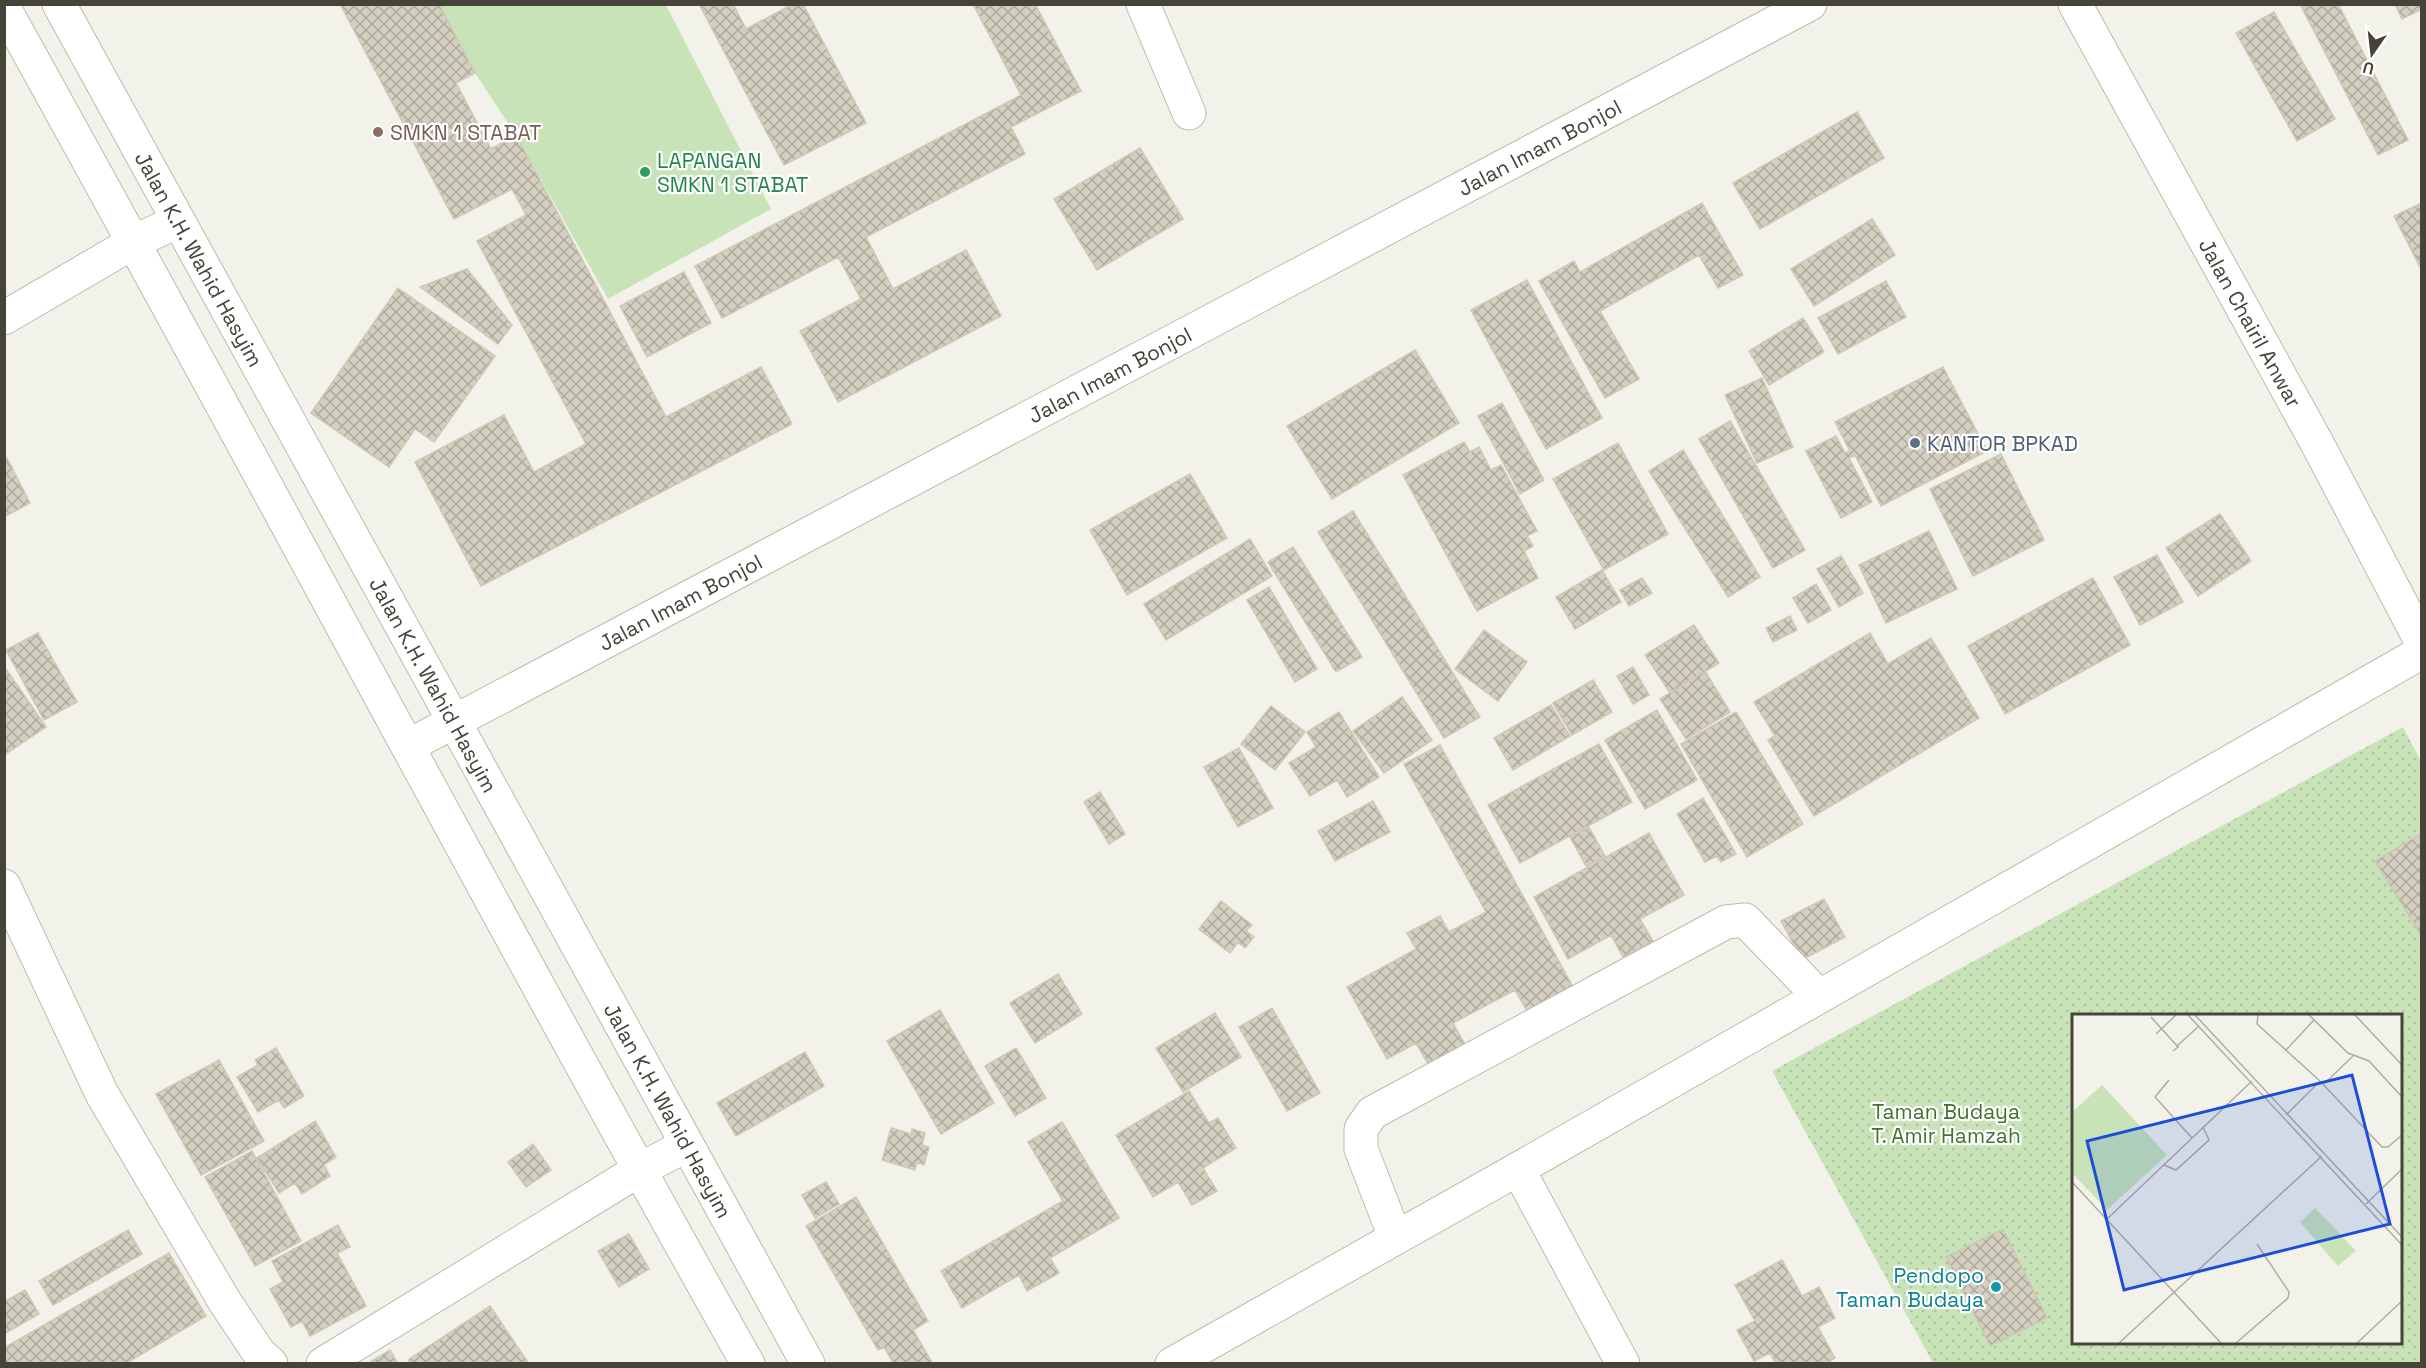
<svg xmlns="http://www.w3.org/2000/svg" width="2426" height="1368" font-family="'Space Grotesk',sans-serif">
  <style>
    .park { fill: url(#park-dots); fill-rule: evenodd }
    .pitch { fill: #c8e3b7 }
    .building { fill: url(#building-cross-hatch); stroke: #cec8b4; stroke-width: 1.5 }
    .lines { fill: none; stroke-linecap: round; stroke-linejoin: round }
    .minor-casing { stroke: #bebbad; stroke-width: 35 }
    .minor { stroke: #fff; stroke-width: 33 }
    .education-dot { fill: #8d6e63; stroke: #fff; stroke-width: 2 }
    .leisure-dot { fill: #2e9e5b; stroke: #fff; stroke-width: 2 }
    .service-dot { fill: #5c6f8a; stroke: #fff; stroke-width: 2 }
    .culture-dot { fill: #0f9aa8; stroke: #fff; stroke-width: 2 }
    .labels { text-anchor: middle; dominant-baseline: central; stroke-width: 4.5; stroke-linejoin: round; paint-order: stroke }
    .education-label { font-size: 21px; fill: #785e54; stroke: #fff; text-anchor: start }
    .street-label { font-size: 21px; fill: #464339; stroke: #fff }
    .leisure-label { font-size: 21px; fill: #27864d; stroke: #fff; text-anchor: start }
    .service-label { font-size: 21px; fill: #4e5e75; stroke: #fff; text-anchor: start }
    .park-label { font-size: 21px; fill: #407232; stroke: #fff }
    .culture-label { font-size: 21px; fill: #0d838f; stroke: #fff; text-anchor: end }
    .inset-road { fill: none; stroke: #aeaca3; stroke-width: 1.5 }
    .view { fill: #1d4ed8; fill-opacity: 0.15; stroke: #1d4ed8; stroke-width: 3 }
    .inset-edge { fill: none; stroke: #464339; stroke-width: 3 }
  </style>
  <defs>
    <pattern id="park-dots" width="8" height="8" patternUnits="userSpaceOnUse" patternTransform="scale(1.5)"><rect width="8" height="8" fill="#c8e3b7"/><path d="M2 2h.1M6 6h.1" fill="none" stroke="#adc49e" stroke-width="1.8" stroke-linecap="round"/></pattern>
    <pattern id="building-cross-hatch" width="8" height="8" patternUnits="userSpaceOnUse" patternTransform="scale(1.5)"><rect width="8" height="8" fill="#d4cfc0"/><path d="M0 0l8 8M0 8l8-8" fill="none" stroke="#aeaa9d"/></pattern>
  </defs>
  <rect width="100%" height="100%" fill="#f3f2ea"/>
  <path class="park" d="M2403,727L2421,761V1363H1933L1772,1071ZM2074,1016H2400V1342H2074Z"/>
  <path class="pitch" d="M439,5H666L771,209L608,299L516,135L475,73Z"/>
  <path class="building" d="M340,4H439L475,73L456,83L491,149L516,135L666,417L761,367L792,424L481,586L415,462L504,415L534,472L586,444L477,241L526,215L512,189L454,219Z
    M699,4H733L746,29L793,4H803L866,123L784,165Z
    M973,4H1035L1081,91L1011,127L1025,154L866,237L893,289L966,250L1001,316L838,402L800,331L861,299L838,257L722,318L695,266L1021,95Z
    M2300,4H2338L2408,140L2378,155Z
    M2395,4H2422V9L2402,19Z
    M2274,12L2335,119L2297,141L2236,33Z
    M1857,112L1884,158L1760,229L1733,183Z
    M1140,148L1183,219L1097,270L1054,199Z
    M1702,203L1743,275L1718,288L1699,255L1600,311L1639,379L1605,398L1539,281L1574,261L1580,272Z
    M2422,203V271L2394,216Z
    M1872,219L1895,255L1814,306L1791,269Z
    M467,269L512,325L498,344L420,287Z
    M684,272L711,323L647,357L620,306Z
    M1527,280L1602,418L1546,449L1471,310Z
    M1886,281L1906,317L1838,354L1818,318Z
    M398,288L495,356L434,442L415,429L389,467L311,413Z
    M1803,318L1824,352L1769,385L1749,351Z
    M1415,350L1459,423L1332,499L1287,426Z
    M1943,367L1987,451L1881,506L1855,455L1849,458L1872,502L1841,518L1806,451L1836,436L1845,453L1850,451L1835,422Z
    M1762,378L1793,447L1757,463L1725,395Z
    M1502,403L1544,480L1520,494L1478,416Z
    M1730,421L1805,550L1773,568L1699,439Z
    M1464,442L1470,452L1479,447L1491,470L1501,465L1537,531L1527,536L1533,546L1524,551L1538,578L1477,611L1403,475Z
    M1618,443L1668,534L1604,570L1553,479Z
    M1683,450L1760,577L1728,597L1649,471Z
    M2001,454L2044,540L1973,576L1930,489Z
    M7,458L30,503L4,517V459Z
    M1190,474L1227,538L1127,595L1090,530Z
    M1353,511L1480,717L1444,738L1318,532Z
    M2220,514L2251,561L2198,596L2166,548Z
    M1929,531L1957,589L1886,623L1859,565Z
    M1250,539L1272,576L1166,640L1144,604Z
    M1293,547L1362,657L1336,672L1268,562Z
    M2157,555L2183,602L2140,625L2114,577Z
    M1841,556L1863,593L1839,607L1817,569Z
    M1602,570L1621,602L1575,629L1556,597Z
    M1642,578L1652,593L1629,606L1620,590Z
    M2093,578L2130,645L2005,714L1968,646Z
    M1816,584L1831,610L1808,623L1793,598Z
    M1269,587L1317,669L1295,682L1247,600Z
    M1790,616L1797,630L1773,642L1766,628Z
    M1694,625L1719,663L1670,693L1645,655Z
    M1484,630L1527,662L1498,701L1455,669Z
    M38,633L77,702L44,720L6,650Z
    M1870,633L1888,664L1931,638L1979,718L1814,816L1768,740L1775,736L1754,702Z
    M4,666L46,727L4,755Z
    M1633,667L1649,695L1633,704L1617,676Z
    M1705,671L1730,712L1686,739L1660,699Z
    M1593,680L1612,712L1572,735L1553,703Z
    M1402,697L1432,740L1384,773L1353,731Z
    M1551,705L1570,736L1513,770L1494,738Z
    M1271,706L1305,732L1275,770L1241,744Z
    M1657,710L1697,780L1645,809L1605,740Z
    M1339,712L1379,777L1347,797L1337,780L1310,796L1289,763L1316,747L1307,732Z
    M1736,712L1803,824L1747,857L1681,744Z
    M1599,744L1632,802L1520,863L1488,805Z
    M1440,745L1573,987L1527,1011L1515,990L1453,1023L1467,1048L1430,1067L1416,1043L1387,1059L1347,987L1416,949L1407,933L1440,916L1449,932L1486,912L1404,764Z
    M1239,748L1273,808L1238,827L1204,767Z
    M1100,792L1125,834L1109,844L1084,802Z
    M1703,798L1736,854L1721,862L1717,856L1705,862L1677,814Z
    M1373,801L1390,832L1335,861L1318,831Z
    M1589,827L1605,856L1586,866L1570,837Z
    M1649,833L1684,895L1640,919L1653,941L1623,957L1611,935L1568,959L1534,897Z
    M2422,833V937L2375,861Z
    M1824,899L1845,937L1802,960L1781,921Z
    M1221,901L1252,925L1246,931L1254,937L1245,948L1238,942L1230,953L1199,929Z
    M1058,974L1082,1014L1035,1043L1010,1003Z
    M1272,1008L1320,1093L1287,1111L1239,1027Z
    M940,1010L994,1103L941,1134L887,1041Z
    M1215,1013L1241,1057L1183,1092L1156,1048Z
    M276,1048L304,1096L284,1108L279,1100L258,1112L237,1077L258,1065L255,1060Z
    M1016,1048L1046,1098L1015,1116L985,1066Z
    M805,1052L824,1086L736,1136L717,1103Z
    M219,1060L264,1141L201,1175L156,1094Z
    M1189,1091L1209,1123L1218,1118L1236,1148L1203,1168L1217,1191L1192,1205L1178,1182L1153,1197L1116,1135Z
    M315,1121L336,1157L324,1165L330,1176L302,1194L295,1183L279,1193L257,1158Z
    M1062,1122L1119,1218L1050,1258L1059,1273L1027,1291L1019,1275L962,1308L941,1271L1063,1201L1028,1142Z
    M891,1128L911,1134L912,1129L925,1133L922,1145L929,1147L924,1165L917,1162L915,1170L882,1160Z
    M533,1144L551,1170L526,1187L508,1162Z
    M252,1151L301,1241L255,1266L205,1177Z
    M826,1182L839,1204L815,1218L802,1195Z
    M856,1197L928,1321L913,1330L933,1364H894L884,1347L878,1350L806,1226Z
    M338,1225L350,1247L337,1253L366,1306L310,1336L302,1321L291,1327L270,1289L283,1282L272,1261Z
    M2003,1229L2047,1318L1990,1346L1946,1257Z
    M128,1230L142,1254L53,1305L39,1281Z
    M629,1234L649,1269L619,1287L598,1251Z
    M169,1253L206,1316L125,1364H4V1348Z
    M1782,1260L1802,1296L1819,1287L1835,1318L1818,1327L1835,1358L1825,1364H1776L1770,1353L1754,1361L1737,1330L1755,1321L1735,1285Z
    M25,1290L39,1314L4,1334V1302Z
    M490,1306L529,1364H411L408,1360Z
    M390,1350L398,1364H367Z"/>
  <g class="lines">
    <g class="minor-casing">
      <g id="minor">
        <path id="s1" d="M59,4L808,1364"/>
        <path d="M1143,4L1189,113"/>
        <path id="s2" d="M2075,4L2318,445L2422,643"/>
        <path d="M4,8C255,459 495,915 748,1364"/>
        <path d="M4,318L134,242L178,221"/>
        <path id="s3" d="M408,746L1810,4"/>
        <path d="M4,886L102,1094L225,1302L259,1353L271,1364"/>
        <path d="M1518,1169L1623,1364"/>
        <path d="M1395,1237L1361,1149V1129L1372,1113L1726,922L1745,920L1818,995"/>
        <path d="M323,1364L639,1170L687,1145"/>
        <path d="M1172,1364L1518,1169L2422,652"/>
      </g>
    </g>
    <use href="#minor" class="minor"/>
  </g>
  <circle class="education-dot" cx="378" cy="132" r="6"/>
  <circle class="leisure-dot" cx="645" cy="172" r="6"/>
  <circle class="service-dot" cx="1915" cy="443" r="6"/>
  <circle class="culture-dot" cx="1996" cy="1287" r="6"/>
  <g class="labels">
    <g class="education-label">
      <text x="390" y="132">SMKN 1 STABAT</text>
    </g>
    <g class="street-label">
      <text stroke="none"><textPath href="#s3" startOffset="1280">Jalan Imam Bonjol</textPath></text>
      <text stroke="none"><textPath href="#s1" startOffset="291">Jalan K.H. Wahid Hasyim</textPath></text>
      <text stroke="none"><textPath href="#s2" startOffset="364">Jalan Chairil Anwar</textPath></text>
      <text stroke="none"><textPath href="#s3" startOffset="794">Jalan Imam Bonjol</textPath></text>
      <text stroke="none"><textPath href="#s3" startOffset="308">Jalan Imam Bonjol</textPath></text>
      <text stroke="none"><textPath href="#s1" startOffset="777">Jalan K.H. Wahid Hasyim</textPath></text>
      <text stroke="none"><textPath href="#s1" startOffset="1263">Jalan K.H. Wahid Hasyim</textPath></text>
    </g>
    <g class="leisure-label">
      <text x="657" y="160">LAPANGAN<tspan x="657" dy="24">SMKN 1 STABAT</tspan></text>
    </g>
    <g class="service-label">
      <text x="1927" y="443">KANTOR BPKAD</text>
    </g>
    <g class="park-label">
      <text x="1946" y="1111">Taman Budaya<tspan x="1946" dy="24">T. Amir Hamzah</tspan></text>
    </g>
    <g class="culture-label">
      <text x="1984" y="1275">Pendopo<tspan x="1984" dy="24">Taman Budaya</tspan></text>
    </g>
  </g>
  <g transform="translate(2072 1014)">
    <rect width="330" height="330" fill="#f3f2ea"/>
    <path d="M30,71L95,141L35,196L0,159V98Z" fill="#c8e3b7"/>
    <path d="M243,194L284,237L266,252L228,208Z" fill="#c8e3b7"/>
    <path class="inset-road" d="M116,1L330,231M123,1L330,223M186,1L185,10L248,67M237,1L276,39L297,47L330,83M283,1L330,51M79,3L106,33L101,37M84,20L104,1M105,32L127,12M214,36L242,6M97,66L83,83L120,124M253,69L281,42M214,101L248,67L310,133H316L330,121M92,151L104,156L137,126L131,113M0,168L149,329M294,190L330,155M35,205L180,67M47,329L250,142M164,329L216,284L217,278L185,230M285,329L330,287"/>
    <path class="view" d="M280,61L318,210L52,276L15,127Z"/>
    <rect width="330" height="330" class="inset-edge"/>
  </g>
  <rect width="2426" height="1368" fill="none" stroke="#464339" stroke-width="12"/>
  <g transform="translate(2372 54) rotate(194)" stroke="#ffffff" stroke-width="4.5" paint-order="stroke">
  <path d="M0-4.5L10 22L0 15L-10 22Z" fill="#464339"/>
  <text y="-9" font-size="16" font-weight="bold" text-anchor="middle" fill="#464339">U</text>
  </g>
</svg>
